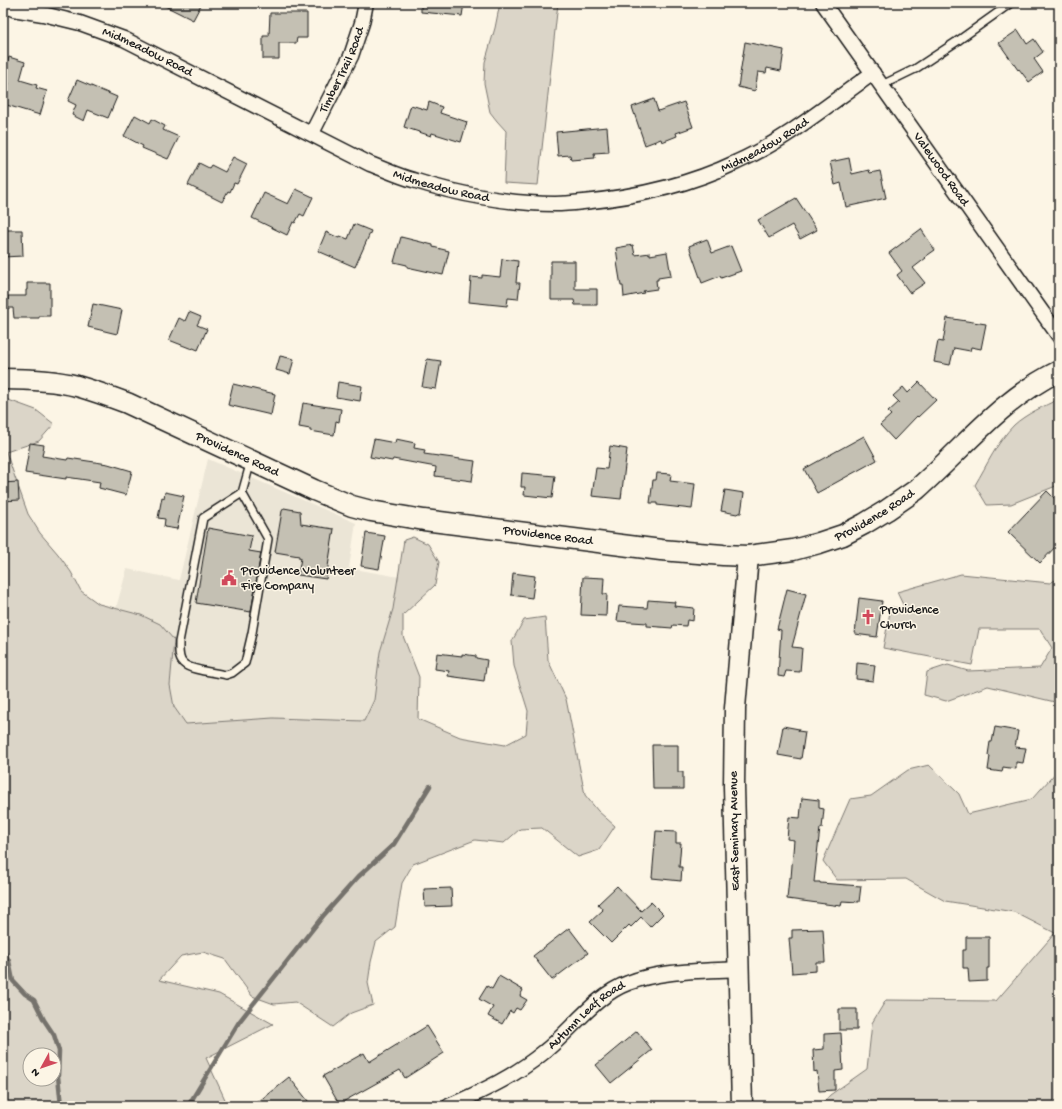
<svg xmlns="http://www.w3.org/2000/svg" width="1062" height="1109" font-family="'Gochi Hand',sans-serif">
  <style>
    .built { fill: #ebe5d6 }
    .green { fill: #dbd5c8; stroke: #7c7872; fill-rule: evenodd }
    .lines { fill: none; stroke-linecap: round; stroke-linejoin: round }
    .stream { stroke: #75726c; stroke-width: 4.5 }
    .building { fill: #c4c0b3; stroke: #1c1c1c }
    .lane-casing { stroke: #1c1c1c; stroke-width: 10 }
    .street-casing { stroke: #1c1c1c; stroke-width: 17 }
    .secondary-casing { stroke: #1c1c1c; stroke-width: 23 }
    .lane { stroke: #fcf5e5; stroke-width: 7 }
    .street { stroke: #fcf5e5; stroke-width: 14 }
    .secondary { stroke: #fcf5e5; stroke-width: 20 }
    .labels { text-anchor: middle; dominant-baseline: central; stroke-width: 3; stroke-linejoin: round; paint-order: stroke }
    .street-label { font-size: 13px; fill: #1c1c1c; stroke: #fcf5e5 }
    .poi-label { font-size: 13px; fill: #1c1c1c; stroke: #fcf5e5; text-anchor: start }
  </style>
  <rect width="100%" height="100%" fill="#fcf5e5"/>
  <filter id="ink" filterUnits="userSpaceOnUse"><feTurbulence type="fractalNoise" baseFrequency=".025" numOctaves="2"/><feDisplacementMap in="SourceGraphic" scale="8" xChannelSelector="R" yChannelSelector="G"/><feConvolveMatrix kernelMatrix="1 2 1 2 8 2 1 2 1" color-interpolation-filters="sRGB"/></filter>
  <g filter="url(#ink)">
    <path class="built" d="M208,459L356,523L349,568L399,577L393,609L380,652L374,701L364,721L273,718L186,724L174,707L170,685L174,640L116,608L127,569L179,580Z"/>
    <path class="green" d="M500,3H558L538,185L504,183L506,131L497,121L490,112L484,83L485,62L495,28Z
      M3,398L36,410L54,424L39,441L6,452L28,514L40,533L58,554L71,572L81,591L99,604L141,615L160,624L174,640L170,685L174,707L186,724L273,718L364,721L374,700L380,652L393,609L404,540L413,537L428,544L439,562L435,585L403,615V636L419,677L418,719L460,737L505,745L526,734L528,711L514,666L512,641L524,620L545,617L548,660L566,699L585,795L598,811L615,826L599,850L578,857L542,828L520,829L504,843L475,840L413,864L402,883L395,927L376,942L371,962L368,983L373,1005L351,1013L333,1027L295,1002L274,1004L252,996L225,959L203,952L181,956L159,980L219,994L273,1024L206,1058L228,1106H3ZM30,1055H54V1079H30Z
      M1059,399V488L1056,486L1011,504L987,505L975,485C987,465 997,442 1014,425C1026,414 1044,406 1059,399Z
      M961,574L1050,583L1059,578V703L988,686L946,701L924,695L927,672L948,665L968,671L1040,668L1052,648L1040,629H979L972,665L883,648L891,607L905,609L897,592Z
      M929,765L959,794L968,814L1032,799L1059,769V1106H820L830,1095L867,1069L872,1023L886,1000L996,1001L1055,933L1014,912L945,901L906,879L837,880L823,861L850,799L871,796L908,770Z"/>
    <g class="lines">
      <path class="stream" d="M3,949L9,961L13,981L25,994L34,1000L44,1020L54,1035L59,1051L58,1076L61,1106
        M188,1106L239,1022L323,916L358,877L394,844L430,786"/>
    </g>
    <path class="building" d="M159,3H202L193,20Z
      M421,3H464L462,16L421,12Z
      M270,13H307V38H297L296,43H279V59H263V36H269Z
      M1018,30L1027,44L1034,39L1043,52L1034,59L1043,72L1029,82L1019,69L1018,70L999,43Z
      M745,42L784,50L781,71L767,68L766,73L758,72L755,91L738,87Z
      M9,57L25,62L20,80L37,85L36,88L47,91L40,115L3,104L9,83L3,81V78Z
      M77,80L117,97L108,118L88,110L84,121L72,115L76,105L68,101Z
      M654,99L658,111L684,102L693,127L676,133L677,136L662,142L661,139L645,145L632,107Z
      M429,102L442,107L440,113L467,122L461,142L432,133L431,136L404,127L411,105L427,110Z
      M135,115L150,123L152,119L165,126L163,130L179,137L168,159L142,148L143,146L124,136Z
      M607,127L609,152L594,153L595,158L571,160L570,155L558,156L556,132Z
      M233,157L247,164L237,184L234,183L230,192L228,191L222,202L188,185L199,163L209,168L211,165L225,172Z
      M849,158L852,174L869,170L870,173L880,171L886,198L846,207L841,183L835,185L830,162Z
      M296,189L313,197L304,216L300,214L295,223L293,222L287,235L252,218L264,193L288,204Z
      M796,198L817,230L800,239L792,225L769,238L758,220Z
      M354,224L371,231L355,267L318,251L326,232L339,238L340,236L348,239Z
      M921,229L935,250L925,257L926,258L913,268L925,283L910,293L897,275L902,271L889,253Z
      M3,230H22L23,256L3,257Z
      M401,237L433,245V247L449,251L443,275L407,267V265L394,262Z
      M707,239L712,253L731,246L741,271L721,278L720,276L702,283L689,246Z
      M633,245L635,255L650,253V255L667,252L671,276L658,278V280H656L657,289L643,291L644,293L624,297L623,286H621L617,262H618L616,248Z
      M502,259L518,261L516,283H520L518,299L508,298L507,306L469,302L471,277L482,278V275L500,277Z
      M551,261H575V289H597V305H575L574,300H551Z
      M27,283H50V316H39V318H14L13,308H8V296H26V290H27Z
      M93,304L122,310L117,334L88,327Z
      M189,312L201,317L197,325L207,329L198,350L193,348L192,349L169,340L179,318L185,321Z
      M947,318L986,324L981,349L971,347L970,351L954,348L950,365L934,362L938,341L943,342Z
      M280,356L294,359L290,374L276,370Z
      M427,359L441,361L436,389L422,387Z
      M338,382L362,386L360,401L336,397Z
      M919,382L936,400L918,417L917,416L894,440L880,425L891,415L888,412L899,402L893,396L903,387L908,393Z
      M233,384L275,394L271,415L228,405Z
      M303,403L341,409L339,422L336,421L334,435L310,431V429L299,427Z
      M864,436L877,460L817,493L804,469Z
      M374,439L395,443L396,439L415,443L414,448L425,450L424,454L475,461L472,481L435,476L436,467L393,459L392,461L370,457Z
      M30,443L44,445L42,456L67,460L68,458L108,464L132,471L126,495L99,488L100,482L66,477V479L25,473Z
      M610,446L627,449L621,499L592,496L596,468L607,469Z
      M522,473L555,476L552,498L524,495L525,487H521Z
      M657,473L671,474L670,481L695,484L692,509L657,505V503H650L653,480H656Z
      M18,482L19,500L3,501V483Z
      M725,490L744,493L741,513H738L737,514L721,511Z
      M1047,491L1059,503V543L1040,563L1008,532Z
      M165,492L184,496L177,529L164,527L165,519L158,518L162,497L164,498Z
      M284,508L300,511L301,524L334,529L326,579L298,575L301,558H299V556L275,552L282,511Z
      M208,528L252,536L249,551L261,553L251,612L196,603Z
      M366,533L385,536L379,569L361,566Z
      M513,573L535,576L532,598L511,595Z
      M583,577L604,578L603,594H607L606,616L581,615Z
      M787,589L806,594L792,647L802,648L800,672L786,671L784,677L778,676L781,630L777,629Z
      M859,598L882,601L877,637L855,634Z
      M648,600L675,602L674,606L694,608L693,621L687,620L686,626L673,625L672,628L647,626V623L617,621L619,606L647,608Z
      M437,653L462,656V654L476,656V658L487,660L484,681L448,676L449,671L435,669Z
      M857,663L875,665L873,681L856,679Z
      M783,726L799,729L798,731L805,732L801,759L778,755Z
      M995,727L1018,731L1015,747L1026,748L1023,763L1016,762V769L1003,767L1002,772L988,770L990,756L988,755L990,742H992Z
      M652,745H678V772H683V789H653Z
      M802,798L819,800V808L824,809L822,828H820L814,882H820V883L861,886L859,902L842,901L841,906L787,899L789,878H791L794,840L787,839L789,817L800,818Z
      M656,831L676,832V843H681L679,867H682L681,881L652,878Z
      M617,886L641,911L651,902L663,914L650,927L641,917L631,927L629,925L611,943L590,922L603,910L598,904Z
      M451,888L452,906L425,907L424,889Z
      M569,928L588,953L552,980L533,956Z
      M823,929L825,962H816V971L792,973L789,938H792V930Z
      M966,937H989V968H987V981L969,982L968,968H963V950H966Z
      M499,976L523,990L520,996L527,1000L520,1010L516,1008L513,1013L510,1011L502,1024L488,1016L493,1007L479,999L487,986L492,989Z
      M839,1009H857V1030H839Z
      M427,1026L444,1053L405,1078L400,1070L339,1104L323,1076L364,1053L369,1062Z
      M637,1031L652,1050L611,1083L596,1065Z
      M841,1033L843,1070L835,1071V1090L819,1091L817,1071L814,1072L813,1050L824,1049V1034Z
      M289,1077L312,1106H253Z"/>
    <g class="lines">
      <g class="lane-casing">
        <path id="lane" d="M882,85L915,69L959,40L1011,3
          M242,493L268,539L252,633L245,663L232,673L226,675C215,672 191,671 183,663C178,658 179,649 179,642L203,518L242,493L251,461"/>
      </g>
      <g class="street-casing">
        <g id="street">
          <path id="s1" d="M823,3L1059,336"/>
          <path id="s2" d="M13,9L43,14L80,23L124,39L370,164C384,169 398,176 413,180C456,194 510,204 555,204C564,204 574,203 583,202C635,197 689,185 737,162C786,140 829,104 873,73"/>
          <path id="s3" d="M312,133L351,56L362,23L366,3"/>
          <path id="s4" d="M449,1106C483,1091 515,1076 544,1052C571,1031 595,995 628,983C660,970 704,971 739,969"/>
        </g>
      </g>
      <g class="secondary-casing">
        <g id="secondary">
          <path id="s5" d="M3,379C28,379 53,380 77,386C94,391 111,397 127,403L314,490L352,506L371,511L424,520L661,550L723,555L748,556L793,550L819,543L843,535L864,524L887,510L916,490C964,448 1001,399 1059,371"/>
          <path d="M742,1106L734,786L735,708L748,556"/>
        </g>
      </g>
      <use href="#lane" class="lane"/>
      <use href="#street" class="street"/>
      <use href="#secondary" class="secondary"/>
    </g>
  </g>
  <defs>
    <g id="civic-bare" transform="scale(1.2)"><path d="M-.6-6.5H3V-4.5H.6V-3L4-1V1h2V6H-6V1h2V-1L-.6-3ZM-1.2 2.5V6h2.4V2.5Z" fill="#d1495b" stroke="#fcf5e5" stroke-width="2.5" paint-order="stroke"/></g>
    <g id="church-bare" transform="scale(1.2)"><path d="M-1.2-6h2.4v3.5h3.3v2.4h-3.3V6h-2.4V-.1h-3.3v-2.4h3.3Z" fill="#d1495b" stroke="#fcf5e5" stroke-width="2.5" paint-order="stroke"/></g>
  </defs>
  <g fill-rule="evenodd">
    <use href="#civic-bare" x="229" y="578"/>
    <use href="#church-bare" x="868" y="617"/>
  </g>
  <g class="labels">
    <g class="street-label">
      <text stroke="none"><textPath href="#s2" startOffset="142">Midmeadow Road</textPath></text>
      <text stroke="none"><textPath href="#s3" startOffset="70">Timber Trail Road</textPath></text>
      <text stroke="none"><textPath href="#s2" startOffset="802">Midmeadow Road</textPath></text>
      <text stroke="none"><textPath href="#s1" startOffset="204">Valewood Road</textPath></text>
      <text stroke="none"><textPath href="#s2" startOffset="466">Midmeadow Road</textPath></text>
      <text stroke="none"><textPath href="#s5" startOffset="249">Providence Road</textPath></text>
      <text stroke="none"><textPath href="#s5" startOffset="909">Providence Road</textPath></text>
      <text stroke="none"><textPath href="#s5" startOffset="573">Providence Road</textPath></text>
      <text transform="translate(735 831) rotate(-91)">East Seminary Avenue</text>
      <text stroke="none"><textPath href="#s4" startOffset="166">Autumn Leaf Road</textPath></text>
    </g>
    <g class="poi-label">
      <text x="241" y="571">Providence Volunteer<tspan x="241" dy="15">Fire Company</tspan></text>
      <text x="880" y="610">Providence<tspan x="880" dy="15">Church</tspan></text>
    </g>
  </g>
  <rect width="1062" height="1109" fill="none" stroke="#fcf5e5" stroke-width="16"/>
  <rect x="8" y="8" width="1046" height="1093" fill="none" stroke="#1c1c1c" stroke-width="1.5" filter="url(#ink)"/>
  <g transform="translate(42 1067) rotate(230)"><circle r="19" fill="#fcf5e5" stroke="#a29e95"/>
  <path d="M0-3L7 15L0 10L-7 15Z" fill="#d1495b"/>
  <text y="-6" font-size="11" font-weight="bold" text-anchor="middle" fill="#1c1c1c">N</text>
  </g>
</svg>
